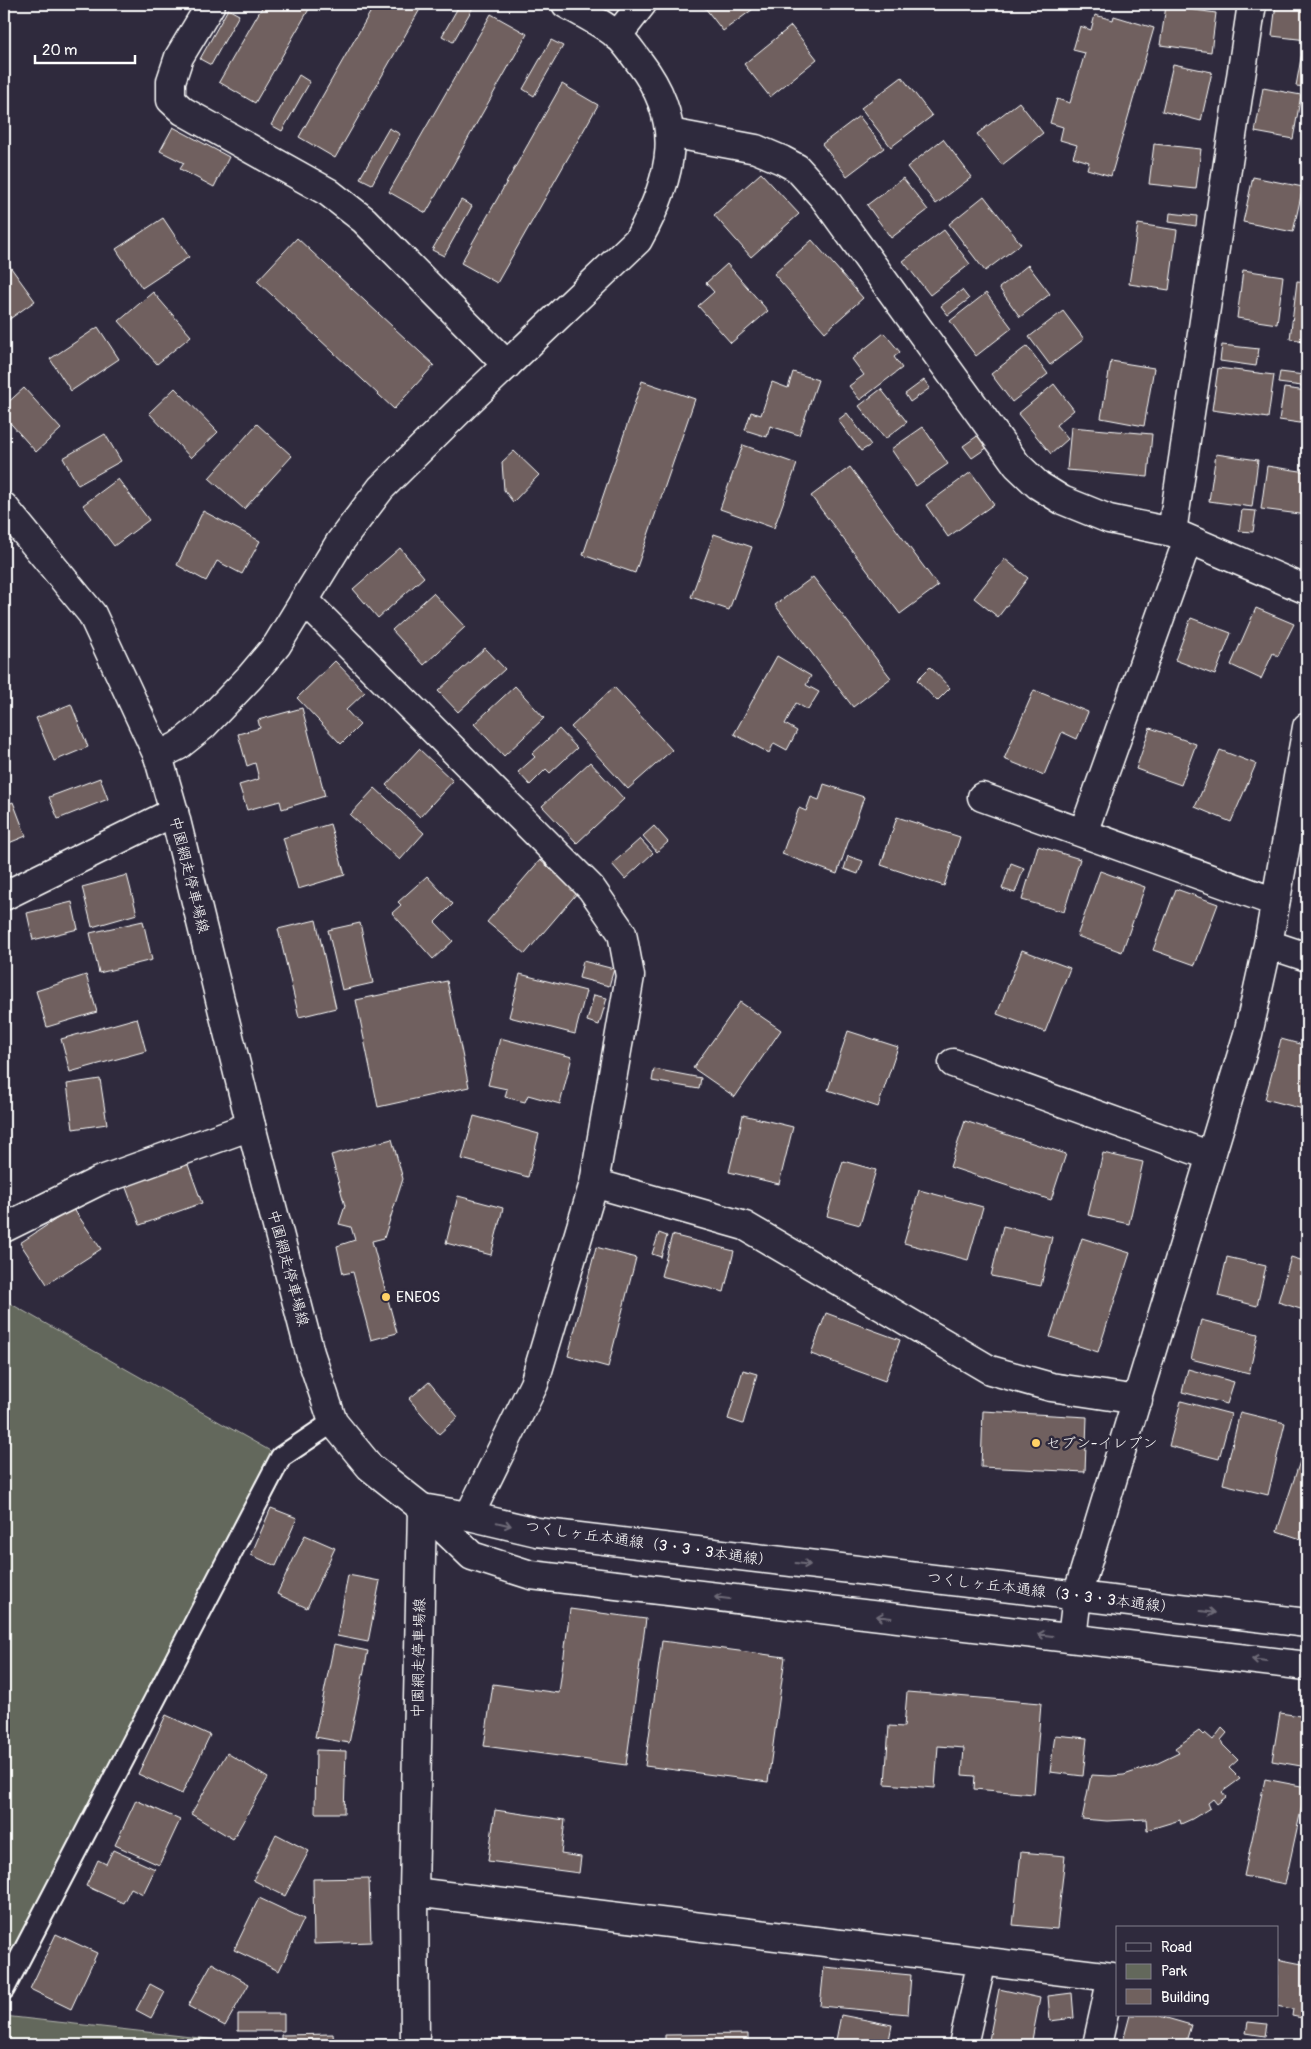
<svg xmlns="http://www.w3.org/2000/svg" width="1311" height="2049" font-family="Pangolin,'Klee One',sans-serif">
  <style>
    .green { fill: #63685b; stroke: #b1b4ad }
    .building { fill: #70615e; stroke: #fff }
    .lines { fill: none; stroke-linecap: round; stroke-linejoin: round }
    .service-casing { stroke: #fff; stroke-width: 24 }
    .minor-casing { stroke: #fff; stroke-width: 31 }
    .tertiary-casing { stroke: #fff; stroke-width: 31 }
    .secondary-casing { stroke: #fff; stroke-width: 31 }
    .service { stroke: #2f2a3d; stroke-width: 20 }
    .minor { stroke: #2f2a3d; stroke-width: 28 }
    .tertiary { stroke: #2f2a3d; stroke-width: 28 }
    .secondary { stroke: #2f2a3d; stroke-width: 28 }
    .oneway { stroke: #6d6a77 }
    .poi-dot { fill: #ffd166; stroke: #2f2a3d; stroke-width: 2 }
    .labels { text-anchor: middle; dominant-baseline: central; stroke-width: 5; stroke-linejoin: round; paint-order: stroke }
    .street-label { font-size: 15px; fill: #fff; stroke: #2f2a3d }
    .poi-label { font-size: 15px; fill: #fff; stroke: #2f2a3d; text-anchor: start }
  </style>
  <rect width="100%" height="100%" fill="#2f2a3d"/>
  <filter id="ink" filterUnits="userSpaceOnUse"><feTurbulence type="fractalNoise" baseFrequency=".02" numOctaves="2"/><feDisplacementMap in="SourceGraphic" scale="10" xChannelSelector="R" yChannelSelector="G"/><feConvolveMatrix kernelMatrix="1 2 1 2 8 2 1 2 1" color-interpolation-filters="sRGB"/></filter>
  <g filter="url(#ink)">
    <path class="green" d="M4,1300L281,1457L4,1989Z
      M4,2016L262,2045H4Z"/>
    <path class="building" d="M264,4H312L255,103L219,82Z
      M375,4H423L335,158L299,137Z
      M460,4H475L453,42L442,36Z
      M702,4H760L723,31Z
      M1276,4H1307V40L1272,36Z
      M1166,6L1216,13L1211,52L1160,45Z
      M228,9L239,15L211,65L200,59Z
      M491,14L527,34L426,213L389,192Z
      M1095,15L1113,20L1114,16L1154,28L1111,176L1087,169L1089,162L1073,157L1077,145L1060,140L1063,127L1050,123L1057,99L1070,103L1085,53L1073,50L1080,26L1091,30Z
      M791,26L817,59L770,97L744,64Z
      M551,40L563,46L534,96L523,89Z
      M1303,47H1307V87L1296,86Z
      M1173,64L1212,72L1201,121L1162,111Z
      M299,75L310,82L282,131L271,125Z
      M902,77L932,116L891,147L861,108Z
      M562,84L598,105L497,283L461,263Z
      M1263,88L1301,95L1293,139L1255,132Z
      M1019,102L1043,133L1002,165L977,134Z
      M859,116L884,148L847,176L822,144Z
      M173,127L229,157L214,187L180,169L184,163L160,151Z
      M389,128L400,134L372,184L360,178Z
      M943,139L972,177L936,204L907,167Z
      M1154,144L1201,149L1196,189L1149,184Z
      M761,173L799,214L751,257L714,215Z
      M1253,177L1303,187L1293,232L1243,222Z
      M903,178L928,210L891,238L867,205Z
      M984,196L1021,244L985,271L949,224Z
      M461,200L472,206L444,256L432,250Z
      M1170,213L1197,216L1196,226L1169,222Z
      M163,218L189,257L142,288L116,249Z
      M1138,224L1177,230L1169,290L1129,284Z
      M944,230L970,264L930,295L903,261Z
      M297,238L434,365L394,409L257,281Z
      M812,240L863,298L825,332L774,274Z
      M6,261L35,301L4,323V263Z
      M727,264L768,311L731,343L698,306L714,292L706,283Z
      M1028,265L1050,294L1020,317L999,288Z
      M1243,270L1283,276L1277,324L1237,318Z
      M1297,281L1307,282V341L1290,339Z
      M962,290L969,299L948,315L941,306Z
      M153,292L191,336L157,364L119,321Z
      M986,293L1012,328L976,356L950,321Z
      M1063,311L1084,339L1050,365L1029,337Z
      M98,327L119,359L71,391L50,359Z
      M884,333L900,352L894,357L902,368L860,400L849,386L864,375L852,359Z
      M1222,345L1259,349L1256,366L1220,361Z
      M1027,346L1048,374L1012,402L991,374Z
      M1111,361L1154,368L1144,426L1101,418Z
      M1218,368L1274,375L1268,418L1212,410Z
      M793,372L818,380L799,435L770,426L767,437L745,430L751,412L761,415L772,382L788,388Z
      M1280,372L1304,375L1302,386L1278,383Z
      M924,380L930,388L910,402L905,394Z
      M642,381L695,399L635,573L583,555Z
      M1054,384L1074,410L1056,425L1068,439L1051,454L1018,414Z
      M24,388L61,429L36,452L4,416V406Z
      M175,388L218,432L191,458L149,413Z
      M1284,388L1307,391V424L1279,420Z
      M881,389L907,422L885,439L859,406Z
      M847,413L871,445L861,451L838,420Z
      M257,424L292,456L244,509L209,478Z
      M923,427L948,464L916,486L891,449Z
      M1071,427L1152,434L1148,477L1067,470Z
      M983,432L991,445L972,458L963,446Z
      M105,434L121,461L78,485L63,458Z
      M743,445L797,464L774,528L720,509Z
      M514,451L539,475L513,502L504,490L502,462Z
      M1216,454L1258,460L1252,507L1209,501Z
      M1267,466L1307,472V515L1261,509Z
      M850,467L938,586L900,614L811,496Z
      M971,472L994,504L948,537L926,505Z
      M118,479L149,520L114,546L83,505Z
      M1242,510L1256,511L1253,532L1239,531Z
      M203,511L260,541L242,574L217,561L206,581L177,565Z
      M714,534L752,547L729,610L691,597Z
      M400,548L424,577L378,618L353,589Z
      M1005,559L1028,578L998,617L974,598Z
      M813,577L891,678L853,707L775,605Z
      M433,593L465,627L424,665L392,630Z
      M1256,608L1294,624L1278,656L1273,653L1261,679L1231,665Z
      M1191,618L1231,633L1215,675L1175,660Z
      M485,648L505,669L458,712L438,691Z
      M777,656L811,676L806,685L819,692L808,710L796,703L785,724L797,731L787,750L774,743L769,753L734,734Z
      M335,661L365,692L346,710L360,725L341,744L297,698Z
      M930,667L950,688L937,701L917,680Z
      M515,686L544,718L504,756L474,724Z
      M614,687L672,750L628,789L571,727Z
      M1034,690L1088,712L1077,739L1062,732L1044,775L1004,759Z
      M71,704L88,747L54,761L36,718Z
      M302,708L325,796L282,809L280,801L247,810L239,785L259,779L255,763L247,766L238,734L260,728L258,720Z
      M1150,728L1196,744L1181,785L1136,769Z
      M559,729L577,748L550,773L546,769L530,785L518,772L535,757L532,754Z
      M419,749L453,781L420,817L386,785Z
      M1220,750L1256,764L1231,822L1195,807Z
      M590,762L624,799L577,843L542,806Z
      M100,778L108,799L58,819L49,797Z
      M824,784L864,797L837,874L782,854L799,808L806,811L811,797L819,800Z
      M375,788L424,833L400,860L350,815Z
      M13,802L26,836L4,845V806Z
      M897,817L960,837L944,886L881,865Z
      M330,824L345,875L298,889L283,838Z
      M654,826L668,842L657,852L643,836Z
      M640,839L653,853L625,879L612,864Z
      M1038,846L1080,859L1064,912L1022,900Z
      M848,856L863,861L858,874L844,869Z
      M540,860L578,892L525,954L487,922Z
      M1011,863L1024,868L1015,893L1002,889Z
      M1100,871L1145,887L1122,952L1077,936Z
      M127,875L137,914L92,927L82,887Z
      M427,876L453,904L435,922L453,941L433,959L392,913L401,905L398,902Z
      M1176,889L1218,904L1195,965L1153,950Z
      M72,902L78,929L33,940L27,913Z
      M316,920L336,1008L299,1017L278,929Z
      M143,921L152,960L99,973L90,933Z
      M360,923L373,983L342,990L328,930Z
      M1022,950L1070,968L1045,1032L997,1014Z
      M583,961L614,969L609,986L579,978Z
      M520,974L586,991L575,1034L509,1017Z
      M86,975L97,1012L47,1027L36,991Z
      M447,981L469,1087L378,1107L356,1000Z
      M594,995L607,998L599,1025L587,1021Z
      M740,1002L781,1030L735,1097L693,1068Z
      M137,1018L146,1051L70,1072L61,1039Z
      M848,1031L898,1047L878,1107L828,1090Z
      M500,1038L572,1057L560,1104L528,1095L525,1102L505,1097L507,1089L488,1085Z
      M1281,1039L1307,1046V1110L1265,1099Z
      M654,1069L701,1078L699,1089L652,1081Z
      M100,1079L107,1124L73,1129L67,1084Z
      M743,1115L793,1127L779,1184L729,1172Z
      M474,1116L539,1134L528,1177L462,1159Z
      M965,1121L1066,1154L1051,1200L950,1167Z
      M392,1139L403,1179L384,1238L372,1241L397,1333L371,1340L353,1272L343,1274L337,1246L355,1240L351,1227L339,1224L345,1206L331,1155Z
      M1103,1153L1143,1162L1129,1224L1088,1215Z
      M843,1161L876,1170L860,1225L827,1216Z
      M187,1162L202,1203L140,1225L125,1185Z
      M919,1190L983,1207L968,1260L904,1243Z
      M458,1196L503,1208L491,1255L446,1243Z
      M73,1208L101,1249L47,1284L20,1243Z
      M1003,1226L1052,1237L1041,1286L991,1276Z
      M659,1233L667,1236L661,1257L652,1254Z
      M672,1235L734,1251L724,1292L661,1276Z
      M1082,1238L1130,1253L1098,1352L1050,1337Z
      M596,1247L636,1258L608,1367L568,1356Z
      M1227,1257L1266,1266L1257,1306L1218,1296Z
      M1291,1257L1307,1262V1311L1278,1302Z
      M826,1313L900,1340L885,1381L811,1354Z
      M1201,1320L1258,1334L1249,1374L1191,1359Z
      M1188,1369L1234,1382L1227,1404L1182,1392Z
      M743,1370L757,1374L743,1424L728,1419Z
      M429,1382L458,1417L439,1434L409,1399Z
      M1181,1401L1231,1414L1219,1459L1169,1446Z
      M983,1411L1087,1417L1085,1472L981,1467Z
      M1240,1412L1285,1423L1268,1495L1223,1484Z
      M1307,1440V1541L1277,1531Z
      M271,1508L297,1518L276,1566L251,1555Z
      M305,1535L335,1548L307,1608L277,1594Z
      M348,1575L380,1581L368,1642L337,1636Z
      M570,1609L646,1619L626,1765L484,1746L493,1684L559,1693Z
      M662,1641L785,1657L768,1782L645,1766Z
      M334,1644L368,1651L349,1743L315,1737Z
      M907,1692L1041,1703L1034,1794L974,1789L975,1776L962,1775L964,1748L938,1746L935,1788L885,1784L889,1726L904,1727Z
      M1280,1713L1307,1717V1767L1272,1761Z
      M166,1715L210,1735L182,1794L138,1774Z
      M1222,1728L1227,1733L1221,1740L1223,1745L1238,1760L1229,1768L1240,1779L1222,1792L1226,1797L1217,1804L1213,1799L1208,1803L1210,1808L1192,1819L1181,1824L1180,1820L1147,1830L1146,1819L1107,1821L1082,1819L1091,1775L1110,1776L1124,1775L1154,1765L1179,1753L1175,1748L1199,1731L1203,1735L1205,1733L1213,1740Z
      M1055,1735L1087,1738L1083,1776L1050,1772Z
      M316,1750L346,1751L344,1813H315Z
      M227,1753L268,1778L233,1839L191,1814Z
      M1265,1779L1306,1787L1285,1884L1244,1876Z
      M136,1800L180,1820L159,1865L115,1845Z
      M495,1810L565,1820L561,1854L581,1857L579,1873L488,1861Z
      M276,1834L309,1851L285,1896L253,1880Z
      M113,1850L155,1869L143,1894L131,1888L123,1903L86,1886L98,1860L106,1864Z
      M1021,1852L1065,1856L1057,1929L1013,1925Z
      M369,1878L371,1942L314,1944L313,1879Z
      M259,1898L304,1919L279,1971L234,1950Z
      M56,1934L97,1953L71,2009L30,1989Z
      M1277,1959L1307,1965V2019L1292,2016L1293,2009L1277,2006Z
      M212,1963L249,1984L225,2026L188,2006Z
      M824,1967L911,1975L908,2014L820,2006Z
      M150,1984L165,1992L151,2018L136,2010Z
      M999,1989L1040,1998L1031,2045H988Z
      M1072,1993L1074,2018L1050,2021L1048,1996Z
      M238,2014H284V2031H238Z
      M841,2015L892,2025L888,2045H835Z
      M1130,2015H1156L1191,2025L1185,2045H1122Z
      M1248,2022L1267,2024L1265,2036L1246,2033Z
      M333,2034L334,2045H281V2035Z
      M748,2034V2045H665V2035Z"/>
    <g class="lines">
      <g class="service-casing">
        <path id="service" d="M4,1989L281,1457L333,1422"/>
      </g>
      <g class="minor-casing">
        <path id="minor" d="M211,4L179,57L171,81V100L183,111L328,192L364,220L507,365
          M617,36L642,4
          M670,133L756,149L782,160L797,168L824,198L1017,465L1038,485L1062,500L1109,519L1172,532L1307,590
          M1172,532L1252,4
          M304,600L591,888L622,933L630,976L594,1183L534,1384L469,1516
          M982,797L1275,902
          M1083,833L1188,539
          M4,896L174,812
          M1268,944L1307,957
          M953,1063L1211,1156
          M594,1183L745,1226L990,1370L1051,1387L1138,1400
          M4,1228L99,1181L251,1126
          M1072,1638L1077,1596L1248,1034L1268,944L1307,727
          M414,1892L1112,1977L1097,2045
          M963,2045L982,1961"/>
      </g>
      <g class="tertiary-casing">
        <path id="tertiary" d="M158,756L178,746L203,726L250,677L277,645L340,542L381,488L470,400L638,240C673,177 686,123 640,63C633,54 626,43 618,36C604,24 582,13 566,4
          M422,1508L472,1556L531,1575L1307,1666
          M422,1508L469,1516L537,1532L1307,1623"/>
      </g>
      <g class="secondary-casing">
        <path id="secondary" d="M4,507L92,614L158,756L174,812L251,1126L310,1353L333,1422L370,1467L422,1508L414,1892L415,2045"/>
      </g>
      <use href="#service" class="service"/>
      <use href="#minor" class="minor"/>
      <use href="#tertiary" class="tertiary"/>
      <use href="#secondary" class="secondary"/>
    </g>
    <defs><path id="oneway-shaft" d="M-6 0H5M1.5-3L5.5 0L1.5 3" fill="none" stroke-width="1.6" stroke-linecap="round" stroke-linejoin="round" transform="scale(1.25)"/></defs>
    <g class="oneway">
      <use href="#oneway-shaft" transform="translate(504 1524) rotate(13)"/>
      <use href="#oneway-shaft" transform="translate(803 1564) rotate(7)"/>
      <use href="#oneway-shaft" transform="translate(722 1598) rotate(-173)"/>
      <use href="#oneway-shaft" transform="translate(1208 1612) rotate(7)"/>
      <use href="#oneway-shaft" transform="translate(884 1617) rotate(-173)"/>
      <use href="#oneway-shaft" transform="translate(1045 1635) rotate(-173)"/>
      <use href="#oneway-shaft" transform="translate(1259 1660) rotate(-173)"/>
    </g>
  </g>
  <g class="poi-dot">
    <circle cx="386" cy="1297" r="5"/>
    <circle cx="1036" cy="1443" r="5"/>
  </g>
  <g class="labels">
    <g class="street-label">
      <text transform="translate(189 875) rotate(76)">中園網走停車場線</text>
      <text transform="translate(288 1268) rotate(75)">中園網走停車場線</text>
      <text transform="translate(649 1544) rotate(8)">つくしヶ丘本通線（3・3・3本通線）</text>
      <text transform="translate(1051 1593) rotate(7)">つくしヶ丘本通線（3・3・3本通線）</text>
      <text transform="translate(419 1658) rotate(-89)">中園網走停車場線</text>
    </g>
    <g class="poi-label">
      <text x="396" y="1297">ENEOS</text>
      <text x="1046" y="1443">セブン-イレブン</text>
    </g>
  </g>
  <rect width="1311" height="2049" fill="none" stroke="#2f2a3d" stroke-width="20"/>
  <rect x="10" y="10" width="1291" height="2029" fill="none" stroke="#fff" stroke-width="2" filter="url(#ink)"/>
  <rect x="1116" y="1926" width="162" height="90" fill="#2f2a3d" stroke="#827f8b"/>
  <rect x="1126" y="1943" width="25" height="8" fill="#2f2a3d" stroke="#827f8b"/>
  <text x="1161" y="1952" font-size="15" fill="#ffffff">Road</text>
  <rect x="1126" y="1964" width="25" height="15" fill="#63685b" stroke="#827f8b"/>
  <text x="1161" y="1976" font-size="15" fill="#ffffff">Park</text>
  <rect x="1126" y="1989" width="25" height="15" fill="#70615e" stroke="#827f8b"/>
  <text x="1161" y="2002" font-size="15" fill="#ffffff">Building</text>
  <path d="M35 55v8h100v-8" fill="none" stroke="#ffffff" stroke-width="2.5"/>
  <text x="42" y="55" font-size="15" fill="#ffffff" stroke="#2f2a3d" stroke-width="4" paint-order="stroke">20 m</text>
</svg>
